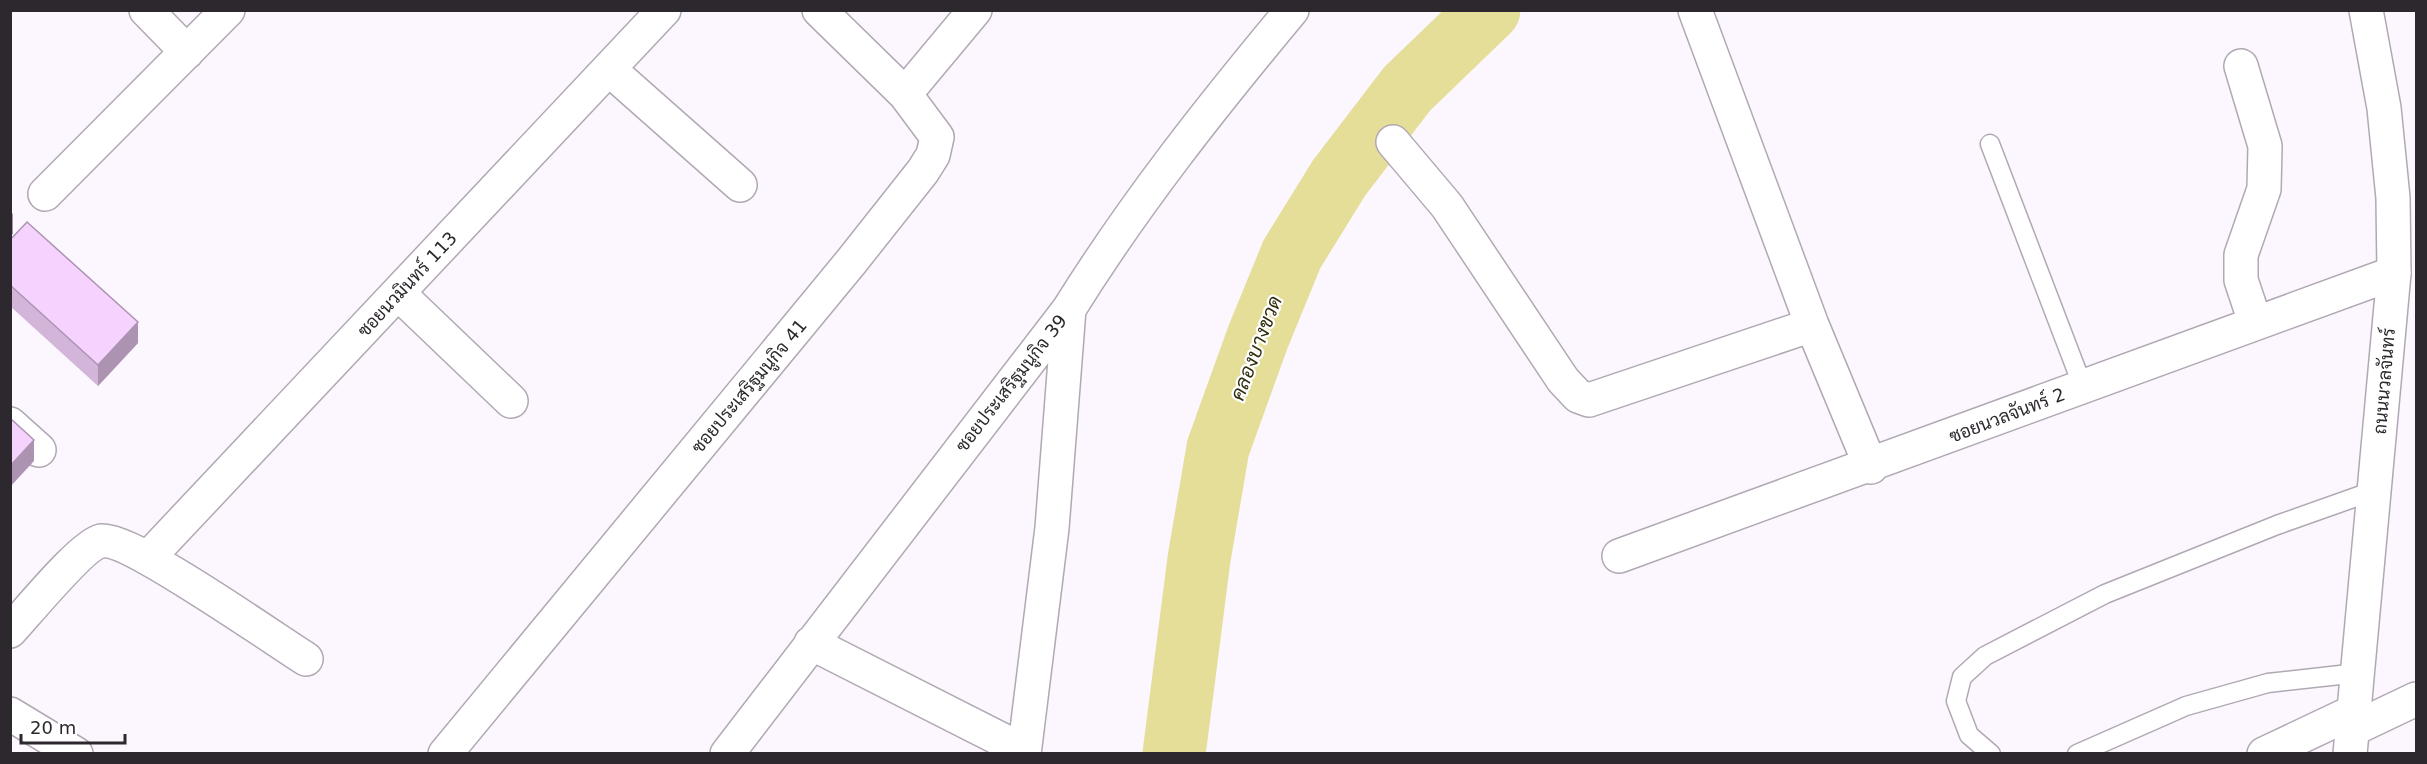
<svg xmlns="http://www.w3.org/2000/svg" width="2427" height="764" font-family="'DejaVu Sans',Sarabun,sans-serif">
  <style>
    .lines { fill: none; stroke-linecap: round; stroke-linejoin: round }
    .river { stroke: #e4de99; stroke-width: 63 }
    .lane-casing { stroke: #b1a8b4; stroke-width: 21 }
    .street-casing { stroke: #b1a8b4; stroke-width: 36 }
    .secondary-casing { stroke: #b1a8b4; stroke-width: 36 }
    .lane { stroke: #fff; stroke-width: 18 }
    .street { stroke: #fff; stroke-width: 33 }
    .secondary { stroke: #fff; stroke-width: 33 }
    .wall { fill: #d4b5da }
    .shaded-wall { fill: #ac93b2 }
    .building { fill: #f6d2fe; stroke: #ac93b2; stroke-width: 1.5 }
    .labels { text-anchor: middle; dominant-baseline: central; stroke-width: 4.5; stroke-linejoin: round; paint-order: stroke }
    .street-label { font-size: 18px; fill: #2c282d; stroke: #fff }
    .water-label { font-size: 20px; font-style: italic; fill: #312e0f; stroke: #fff }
  </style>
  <rect width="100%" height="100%" fill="#fcf6fe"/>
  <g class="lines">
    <path class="river" d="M1174,754L1199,559L1218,448L1258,337L1292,254L1339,178L1407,89L1489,10"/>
    <g class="lane-casing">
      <path id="lane" d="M1990,144L2083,387
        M1991,754L1969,735L1956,701L1962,677L1985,656L2105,594L2277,525L2373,491
        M2077,754L2186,706L2268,683L2358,673"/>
    </g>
    <g class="street-casing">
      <path id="street" d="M146,10L187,52
        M819,10L905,94
        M1695,10L1812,325L1871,467
        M2241,66L2265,146L2264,189L2241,255V280L2255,322
        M610,70L740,185
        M1393,142L1447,206L1563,380L1578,396L1589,400L1812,325
        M45,194L228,10
        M398,293L511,401
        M10,424L39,450
        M1619,556C1878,464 2135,366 2394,273
        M148,558L664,10
        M10,631C26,614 82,545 101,541C128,536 274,639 306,659
        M811,643L1024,751
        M10,714L76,754
        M2353,729L2416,699
        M445,754L851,262L923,171L933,155L937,137L905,94L975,10
        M727,754L1069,309C1135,203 1212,106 1292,10
        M1024,754L1052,528L1069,309
        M2264,754L2355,711"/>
    </g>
    <g class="secondary-casing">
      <path id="secondary" d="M2350,754L2394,273L2393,198L2384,108L2366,10"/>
    </g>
    <use href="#lane" class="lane"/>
    <use href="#street" class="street"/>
    <use href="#secondary" class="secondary"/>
  </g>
  <path class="wall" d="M10,240L138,343L98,386L10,306Z"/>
  <path class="shaded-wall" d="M13,213V234L10,236V216Z
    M138,322V343L98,386V365Z
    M34,440V461L10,487V466Z"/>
  <path class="building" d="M27,222L138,322L98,365L10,285V240Z
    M10,418L34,440L10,466Z"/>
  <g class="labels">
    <g class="street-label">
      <text transform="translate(407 284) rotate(-47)">ซอยนวมินทร์ 113</text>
      <text transform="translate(2384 381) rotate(-85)">ถนนนวลจันทร์</text>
      <text transform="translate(1011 383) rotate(-52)">ซอยประเสริฐมนูกิจ 39</text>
      <text transform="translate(749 386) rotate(-50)">ซอยประเสริฐมนูกิจ 41</text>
      <text transform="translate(2007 415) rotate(-21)">ซอยนวลจันทร์ 2</text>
    </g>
    <g class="water-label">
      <text transform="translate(1256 348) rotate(-69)">คลองบางขวด</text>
    </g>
  </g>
  <rect width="2427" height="764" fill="none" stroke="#2c282d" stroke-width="24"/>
  <path d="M21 734v9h104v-9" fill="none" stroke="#2c282d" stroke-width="3"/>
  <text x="30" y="734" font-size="18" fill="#2c282d" stroke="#ffffff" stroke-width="4.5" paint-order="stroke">20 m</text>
</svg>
